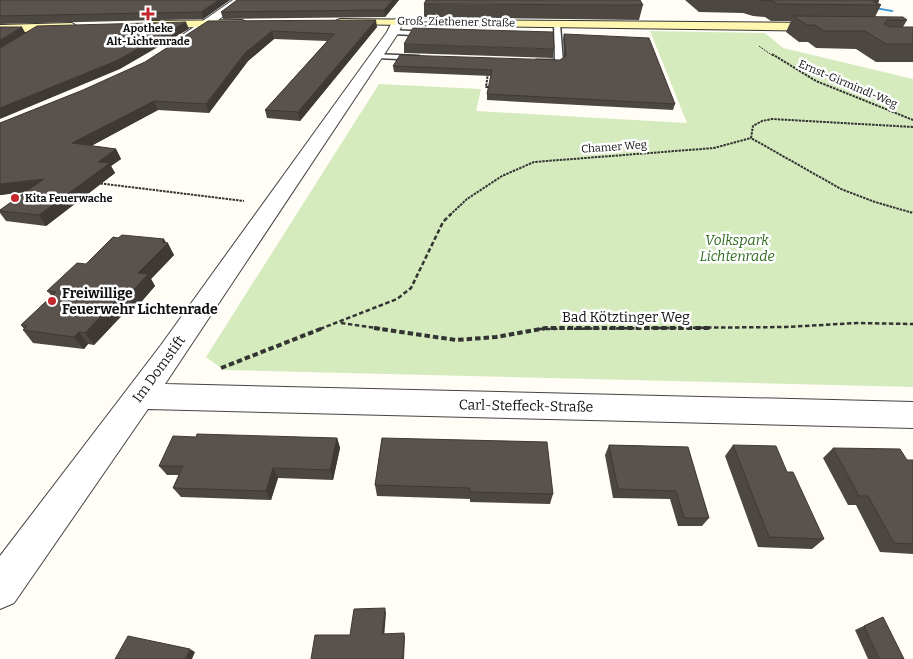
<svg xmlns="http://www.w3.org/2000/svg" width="913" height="659" font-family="Bitter,serif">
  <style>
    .green { fill: #d5ebbd }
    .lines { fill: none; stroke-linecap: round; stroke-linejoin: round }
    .stream { fill: #3f96cf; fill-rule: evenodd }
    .lane-casing { stroke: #444; stroke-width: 3 }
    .street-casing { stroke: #444; stroke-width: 2 }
    .secondary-casing { stroke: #333; stroke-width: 2 }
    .path-far3 { stroke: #333; stroke-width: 1; stroke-dasharray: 2 1; stroke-linecap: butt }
    .path-far2 { stroke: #333; stroke-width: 2; stroke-dasharray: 2.5 1; stroke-linecap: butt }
    .path-far1 { stroke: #333; stroke-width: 2.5; stroke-dasharray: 4.5 2.5; stroke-linecap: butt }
    .path { stroke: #333; stroke-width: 4; stroke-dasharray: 5.5 3; stroke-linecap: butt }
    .lane { fill: #fff; fill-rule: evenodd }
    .street { fill: #fff; fill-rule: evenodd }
    .secondary { fill: #fff6b0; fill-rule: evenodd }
    .wall { fill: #4d4742 }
    .shaded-wall { fill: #3f3936 }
    .building { fill: #5a524d; stroke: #3f3936 }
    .poi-dot { fill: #c4262e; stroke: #fff; stroke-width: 2 }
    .labels { text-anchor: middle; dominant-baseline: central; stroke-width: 5; stroke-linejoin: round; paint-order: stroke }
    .far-street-label { font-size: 11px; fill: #111; stroke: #fff }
    .far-poi-label { font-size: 11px; font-weight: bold; fill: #111; stroke: #fff }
    .park-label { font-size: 14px; font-style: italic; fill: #2f6b1f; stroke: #fff }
    .poi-label { font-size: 14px; font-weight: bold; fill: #111; stroke: #fff; text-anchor: start }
    .street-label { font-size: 14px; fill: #111; stroke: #fff }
  </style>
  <rect width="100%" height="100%" fill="#fffdf5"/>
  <path class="green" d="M650,31L765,33L783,48L913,79V387L224,370L206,357L379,84L481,89L476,111L687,123Z"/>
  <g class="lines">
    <path class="stream" d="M869,6L892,10L894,11L892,12L870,8Z"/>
    <g class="lane-casing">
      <path id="lane" d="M557,22L560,24L563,62L559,64H536V60H555L554,24Z
        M390,30L431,32L435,34L431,36L393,34H390Z
        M374,54L419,56L423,58L419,60L377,58L373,56Z"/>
    </g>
    <g class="street-casing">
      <path id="street" d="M233,0H245L186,44H178L176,41L178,38Z
        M397,19L403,22L399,32L165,384L913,402V428L148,409L14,603L0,609V556L161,345L387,32L393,20Z"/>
    </g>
    <g class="secondary-casing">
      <path id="secondary" d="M340,19L827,23L833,27L827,31L336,24L334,22Z
        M242,20L248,23L246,25L150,29L144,25L150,21Z
        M72,23L78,27L76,30L0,33V25Z"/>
    </g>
    <path class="path-far3" d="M759,46L773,56"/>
    <path class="path-far2" d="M772,54L816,81L913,120
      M488,73L486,87H493
      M913,127L772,119L762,121L753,126L751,138L841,189L875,202L913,213
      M97,183L244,201
      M450,215L467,199L502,176L534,162L714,148L751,138"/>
    <path class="path-far1" d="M341,323L383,329
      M320,329L397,299L411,288L443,222L451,214
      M539,329L786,327L857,323L913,324"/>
    <path class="path" d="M374,328L456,340L496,337L546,328H712
      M221,368L323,328"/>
    <use href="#lane" class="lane"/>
    <use href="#street" class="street"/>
    <use href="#secondary" class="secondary"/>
  </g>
  <path class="wall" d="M0,0H230L203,19L0,24Z
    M399,0L385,17L223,19L221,12Z
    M685,0H878L879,1L878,3L881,5L875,17L907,20L903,27H913V62H876L856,49L816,48L808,42H799L786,32L791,21H771L765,17L753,16L743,13L699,12Z
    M424,4L643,5L639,20L424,17Z
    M208,21L377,27L300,121L267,118L265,110L327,41L274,39L248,61L209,113L158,110L91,146L116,149L121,159L111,166L115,173L46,226L6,221L0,213V210L25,192L0,195V123L83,90L145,62Z
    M564,34L675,104L673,110L487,100V94L491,76L394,72L393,66L560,60L564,57L563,39Z
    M404,44L554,49L553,58L404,53Z
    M166,243L174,255L151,279L155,286L136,308H129L94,345L88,344L84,349L33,343L23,330L24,329L21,325L52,296L47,291L86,264Z
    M196,437L337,438L340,448L333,480L278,478L271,500L181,497L173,488L179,475H167L159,466Z
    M382,438L553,494L550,504L470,502V499L377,496L375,485Z
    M609,445L688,447L709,518L702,526H678L670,499L613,498L605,455Z
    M733,445L787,472L824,539L812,549L758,547L725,456Z
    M833,448L907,460H913V554L880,552L856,505H848L823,458Z
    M883,617L904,659H868L855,630Z"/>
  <path class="shaded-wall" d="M219,0H230L203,19L201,12Z
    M393,0H399L385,17L384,10Z
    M376,20L377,27L300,121L298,112Z
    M186,22L189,29L120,69L0,119V108Z
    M22,27L26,34L0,50V40Z
    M272,31L274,39L248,61L209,113L206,104L245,53Z
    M154,101L158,110L78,153L72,143Z
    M116,149L121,159L111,166L115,173L46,226L39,215L98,162Z
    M44,179L50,189L0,195V184Z
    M164,239L167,244L168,243L174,255L151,279L155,286L136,308L128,296L138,273Z
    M121,295L129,308L94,345L85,333Z
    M79,332L88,344L84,349L74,337Z
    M337,438L340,448L333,480L330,470Z
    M273,468L278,478L271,500L266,491Z
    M385,608L386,613L384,638L382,634Z
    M404,633L405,637L404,659H403Z
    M190,649L195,652L192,659H185Z"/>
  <path class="building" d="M0,0H219L201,12L0,16Z
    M237,0H393L384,10L221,12Z
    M426,0H640L643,5L424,4Z
    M759,0H878L879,1H873L881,5L777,4L771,0Z
    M793,16L903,17L907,20H887L884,24L890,27H913V44H886L865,31H824L815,25H807Z
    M376,20L298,112L265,110L334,34L272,31L245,53L206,104L154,101L72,143L116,149L98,162L110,163L39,215L0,211V210L44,179L0,184V133L1,132H0V123L83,90L145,62L208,21Z
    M186,22L116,61L0,108V48L37,26Z
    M0,27H22L0,40Z
    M413,28L553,32L554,49L404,44Z
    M564,34L649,38L675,104L487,94L492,70L393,66L400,55L560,60L566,56Z
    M122,235L164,239L162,242L168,243L138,273L148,274L128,296L121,295L85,333L79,332L74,337L23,330L27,326L21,325L56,292L47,291L77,263L86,264L113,237L118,238Z
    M197,434L337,438L330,470L273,468L266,491L173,488L183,466H159L173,436L196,437Z
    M382,438L547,442L553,494L470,492V488L375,485Z
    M609,445L688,447L709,518H684L676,491L618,489Z
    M733,445L776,446L787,472H793L824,539L769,537Z
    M833,448L900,449L907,460H913V544L894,543L868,496H859Z
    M385,608L382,634L404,633L403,659H311L315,635H350L354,609Z
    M883,617L904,659H879L864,626Z
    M128,636L190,649L185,659H115Z"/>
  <g class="poi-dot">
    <path d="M145.5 6.5h5v5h5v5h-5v5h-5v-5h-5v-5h5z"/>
    <circle cx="15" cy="198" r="5"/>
    <circle cx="52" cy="301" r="5"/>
  </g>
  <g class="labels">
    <g class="far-street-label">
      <text transform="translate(456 22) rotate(1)">Groß-Ziethener Straße</text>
      <text transform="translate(848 84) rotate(23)">Ernst-Girmindl-Weg</text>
      <text transform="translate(614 147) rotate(-4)">Chamer Weg</text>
    </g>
    <g class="far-poi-label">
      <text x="148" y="28">Apotheke<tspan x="148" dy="13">Alt-Lichtenrade</tspan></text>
      <text x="25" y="198" text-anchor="start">Kita Feuerwache</text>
    </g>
    <g class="park-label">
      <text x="737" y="240">Volkspark<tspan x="737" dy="16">Lichtenrade</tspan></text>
    </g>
    <g class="poi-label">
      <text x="62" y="293">Freiwillige<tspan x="62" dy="16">Feuerwehr Lichtenrade</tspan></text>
    </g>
    <g class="street-label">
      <text x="626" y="317">Bad Kötztinger Weg</text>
      <text transform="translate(159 369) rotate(-54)">Im Domstift</text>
      <text transform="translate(526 406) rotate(1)">Carl-Steffeck-Straße</text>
    </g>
  </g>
</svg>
